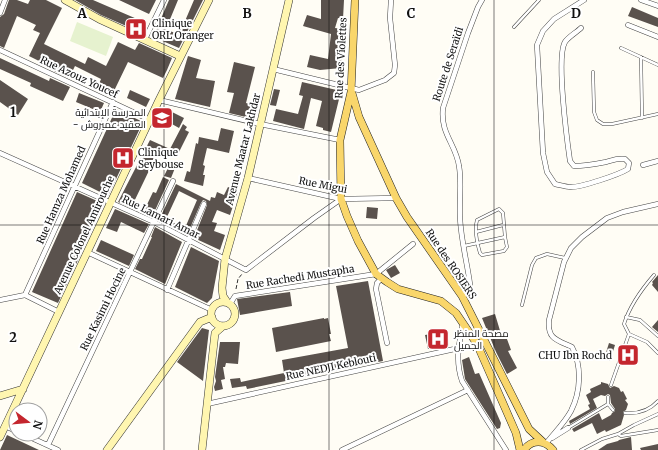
<svg xmlns="http://www.w3.org/2000/svg" width="658" height="450" font-family="Merriweather,Cairo,serif">
  <style>
    .pitch { fill: #e6f2cf }
    .building { fill: #5a524d; fill-rule: evenodd }
    .lines { fill: none; stroke-linecap: round; stroke-linejoin: round }
    .lane-casing { stroke: #444; stroke-width: 3.5 }
    .street-casing { stroke: #444; stroke-width: 5.5 }
    .secondary-casing { stroke: #333; stroke-width: 8 }
    .primary-casing { stroke: #222; stroke-width: 8 }
    .path { stroke: #333; stroke-width: 1; stroke-dasharray: 4 2; stroke-linecap: butt }
    .lane { stroke: #fff; stroke-width: 2.5 }
    .street { stroke: #fff; stroke-width: 4.5 }
    .secondary { stroke: #fff6b0; stroke-width: 7 }
    .primary { stroke: #f9d66b; stroke-width: 7 }
    .grid { fill: none; stroke: #111; stroke-width: 1; stroke-opacity: 0.55 }
    .labels { text-anchor: middle; dominant-baseline: central; stroke-width: 4; stroke-linejoin: round; paint-order: stroke }
    .poi-label { font-size: 10px; fill: #111; stroke: #fff; text-anchor: start }
    .street-label { font-size: 10px; fill: #111; stroke: #fff }
    .grid-label { font-size: 13px; text-anchor: middle; font-weight: bold; fill: #111; stroke: #fff; stroke-width: 4; stroke-linejoin: round; paint-order: stroke }
  </style>
  <rect width="100%" height="100%" fill="#fffdf5"/>
  <path class="pitch" d="M77,22L113,37L106,56L70,41Z"/>
  <path class="building" d="M9,0H17L28,4L30,0H46L62,8L44,44L85,64L88,57L106,66L118,42L135,50L139,43L172,58L167,70L163,78L128,62L114,91L99,84L101,79L75,66L69,78L54,71L55,69L29,56L40,33L33,30L36,25L17,16L4,48L0,46V17L4,14Z
    M75,0H93L144,22L140,32L101,15Z
    M119,0H156L149,14Z
    M169,0H178L166,29L179,35L194,0H203L179,48L153,37Z
    M321,0H344L343,19L338,18L335,28L342,29L341,68L320,70L307,67L310,55L328,59L331,34L303,26L307,15L321,19Z
    M632,7L658,18V27L628,16Z
    M188,56L201,60L196,78L215,81L210,107L175,99Z
    M0,58L49,81L50,78L70,87L63,101L30,86L31,83L0,69Z
    M234,62L255,67L246,103L253,105L250,118L229,113L234,93L227,92Z
    M0,80L28,99L18,115L0,102Z
    M302,82L341,91L331,132L323,130V128L316,126L322,101L311,98L304,129L273,121L276,109L298,114L303,96L299,95Z
    M274,89L280,90L276,106L270,105Z
    M130,90L150,99L146,107L127,98Z
    M79,93L104,103L100,112L76,102Z
    M116,109L143,122L108,196L82,183Z
    M168,110L184,118L179,128L163,119Z
    M183,124L187,127L185,130L189,132L178,154L176,152L174,156L168,153L165,158L157,154L131,208L118,202L150,140L170,149Z
    M221,128L234,131L229,153L207,148L203,165L205,166L203,175H205L203,186L184,181L187,171L190,172L196,143L198,144L199,137L218,141Z
    M169,166L175,168L171,178L164,176Z
    M163,177L169,180L152,217L143,213L153,192L156,193Z
    M176,184L210,201L211,197L215,198L217,192L224,195L228,187L238,191L230,215L217,210L212,222L217,223L214,231L225,235L220,250L194,238L207,205L206,201L203,200L201,203L187,235L159,220ZM179,191L197,200L185,228L166,219Z
    M77,192L104,204L58,303L32,292Z
    M367,207L378,208L377,219L366,218Z
    M115,209L149,224L144,233L121,222L117,232L106,228Z
    M155,227L182,242L165,284L135,269L140,259H142L152,237H151Z
    M101,240L134,255L129,266L96,251Z
    M191,247L219,261L212,298L207,303L175,287Z
    M395,265L400,273L391,278L386,270Z
    M658,275V292L652,285L653,283L652,282Z
    M368,281L383,361L247,389L246,386L232,388L230,379L240,378L241,382L284,373L282,360L348,348L336,286Z
    M290,292L292,306L240,315L237,299Z
    M495,314L501,334L504,331L511,350L508,351L517,368L507,374L496,352L482,318Z
    M324,318V319L328,318L331,334H329L331,341L276,352L272,328Z
    M658,320V332L652,327Z
    M202,328L209,330L203,381L177,362Z
    M447,331L449,345L428,349L425,335Z
    M220,342H240L238,364L226,363L225,367H223L225,379L221,380L223,389L215,391L214,387L216,381L215,377Z
    M609,343L615,345L610,361L604,359Z
    M469,357L475,374L479,373L501,423L500,428L497,429L465,379L462,360Z
    M601,382L608,384L610,388L614,386L619,388L621,392L623,391L627,399L625,400L628,404L626,410L623,412L624,415L621,425L606,432L605,430L597,434L592,423L574,432L572,429L599,413L602,420L611,415L612,413L615,411V409L611,403L610,395L608,394L605,396L601,395L593,399L597,408L570,424L569,421L590,409L588,405L590,404L586,395L591,392L590,389L601,384Z
    M7,435L39,450H0Z
    M631,437L632,450H598L607,444L618,441L619,440Z
    M658,444V450H641L640,448Z"/>
  <g class="lines">
    <g class="lane-casing">
      <path id="lane" d="M514,27L539,0
        M621,48L658,65
        M641,57L642,118
        M593,72L594,112L597,120L603,124H612L658,114
        M499,209L503,213L505,237L507,247L504,251L482,255L480,253C477,243 474,231 477,220Z
        M476,232L503,225
        M464,246L505,237
        M654,275C641,290 630,305 624,324L629,334L647,342L658,353
        M522,305L532,265L536,258L547,254L565,258
        M626,317L640,320L658,336
        M611,385L629,334
        M608,397V404L613,410
        M625,413C637,414 649,411 658,401
        M568,428L608,404
        M618,434L621,436L658,430
        M581,450L602,439L618,434L634,425L658,414"/>
    </g>
    <g class="street-casing">
      <path id="street" d="M641,0L658,6
        M0,13L5,0
        M628,25L658,37
        M581,28C577,32 568,37 565,42C556,57 567,140 570,161L574,166C585,166 596,164 606,162C613,160 618,158 625,159L629,163L628,169C618,175 582,187 571,187C566,187 560,185 555,184L547,172L543,153L537,45L543,31L554,19L584,0
        M145,39L164,0
        M0,50L150,120
        M273,69L359,90L385,80L394,73L395,65L390,18L391,0
        M159,100L260,124L340,140
        M0,153L154,222L246,270L314,218L341,199
        M643,165L658,161
        M248,178L341,199L396,198
        M87,252L212,310
        M382,278L377,283L376,289L387,343
        M167,290L204,204
        M25,295L113,102
        M462,296L468,291L470,284C467,262 461,240 460,218C459,200 462,183 459,166C456,144 440,134 443,108L468,33L478,7L482,0
        M0,300L25,295L59,312
        M230,304L235,296L376,274L413,244
        M463,323C459,344 455,360 462,381L506,450
        M207,404L459,348
        M5,426L16,431
        M23,434L58,450
        M552,438L568,428
        M548,441C556,431 565,422 571,411C581,391 582,366 572,347C557,340 547,339 549,320L564,262L571,248L582,237L607,218L623,212L658,204
        M48,445L173,181
        M342,450L468,390"/>
    </g>
    <g class="secondary-casing">
      <path id="secondary" d="M65,0L99,19L180,56
        M211 314a12 12 0 1 1 24 0a12 12 0 1 1-24 0Z
        M227,302L223,296L222,288L225,259L248,178L289,0
        M0,396L23,389
        M0,437L159,100L209,0
        M107,450L200,322L212,317
        M202,450L215,333L223,326"/>
    </g>
    <g class="primary-casing">
      <path id="primary" d="M355,0L351,92L340,140L341,199L347,216L358,241L376,274L387,282L398,289L441,301L456,313L477,344L516,433L520,450
        M352,93L359,117L396,198L407,217L462,296L529,429L543,442
        M524,450C532,439 545,440 553,450"/>
    </g>
    <path class="path" d="M236,289L238,279L242,274"/>
    <use href="#lane" class="lane"/>
    <use href="#street" class="street"/>
    <use href="#secondary" class="secondary"/>
    <use href="#primary" class="primary"/>
  </g>
  <path class="grid" d="M164,0V450M329,0V450M494,0V450M0,225H658"/>
  <defs>
    <g id="hospital-square" transform="scale(1.15)"><rect x="-9" y="-9" width="18" height="18" rx="4" fill="#c4262e" stroke="#fff"/><path d="M-5-5h3v3.5h4V-5h3V5h-3V1.5h-4V5h-3Z" fill="#fff"/></g>
    <g id="school-square" transform="scale(1.15)"><rect x="-9" y="-9" width="18" height="18" rx="4" fill="#c4262e" stroke="#fff"/><path d="M0-5L7-2L0 1L-7-2ZM-4 1L0 2.5L4 1V4Q0 6-4 4Z" fill="#fff"/></g>
  </defs>
  <g fill-rule="evenodd">
    <use href="#hospital-square" x="136" y="29"/>
    <use href="#school-square" x="162" y="118"/>
    <use href="#hospital-square" x="123" y="158"/>
    <use href="#hospital-square" x="438" y="339"/>
    <use href="#hospital-square" x="628" y="355"/>
  </g>
  <g class="labels">
    <g class="poi-label">
      <text x="152" y="23">Clinique<tspan x="152" dy="12">ORL Oranger</tspan></text>
      <text x="146" y="112" text-anchor="end">المدرسة الإبتدائية<tspan x="146" dy="12">- العقيد عميروش</tspan></text>
      <text x="138" y="152">Clinique<tspan x="138" dy="12">Seybouse</tspan></text>
      <text x="454" y="333">مصحة المنظر<tspan x="454" dy="12">الجميل</tspan></text>
      <text x="612" y="355" text-anchor="end">CHU Ibn Rochd</text>
    </g>
    <g class="street-label">
      <text transform="translate(341 58) rotate(-87)">Rue des Violettes</text>
      <text transform="translate(448 64) rotate(-72)">Route de Seraïdi</text>
      <text transform="translate(79 77) rotate(25)">Rue Azouz Youcef</text>
      <text transform="translate(243 149) rotate(-76)">Avenue Maatar Lakhdar</text>
      <text transform="translate(323 185) rotate(11)">Rue Migui</text>
      <text transform="translate(61 195) rotate(-66)">Rue Hamza Mohamed</text>
      <text transform="translate(161 217) rotate(26)">Rue Lamari Amar</text>
      <text transform="translate(84 235) rotate(-65)">Avenue Colonel Amirouche</text>
      <text transform="translate(451 264) rotate(56)">Rue des ROSIERS</text>
      <text transform="translate(300 277) rotate(-9)">Rue Rachedi Mustapha</text>
      <text transform="translate(103 309) rotate(-64)">Rue Kasimi Hocine</text>
      <text transform="translate(331 367) rotate(-12)">Rue NEDJI Keblouti</text>
    </g>
  </g>
  <g class="grid-label">
    <text x="82" y="18">A</text>
    <text x="247" y="18">B</text>
    <text x="411" y="18">C</text>
    <text x="576" y="18">D</text>
    <text x="13" y="117">1</text>
    <text x="13" y="342">2</text>
  </g>
  <g transform="translate(28 422) rotate(106)"><circle r="19" fill="#ffffff" stroke="#a0a0a0"/>
  <path d="M0-3L7 15L0 10L-7 15Z" fill="#c4262e"/>
  <text y="-6" font-size="11" font-weight="bold" text-anchor="middle" fill="#111111">N</text>
  </g>
</svg>
